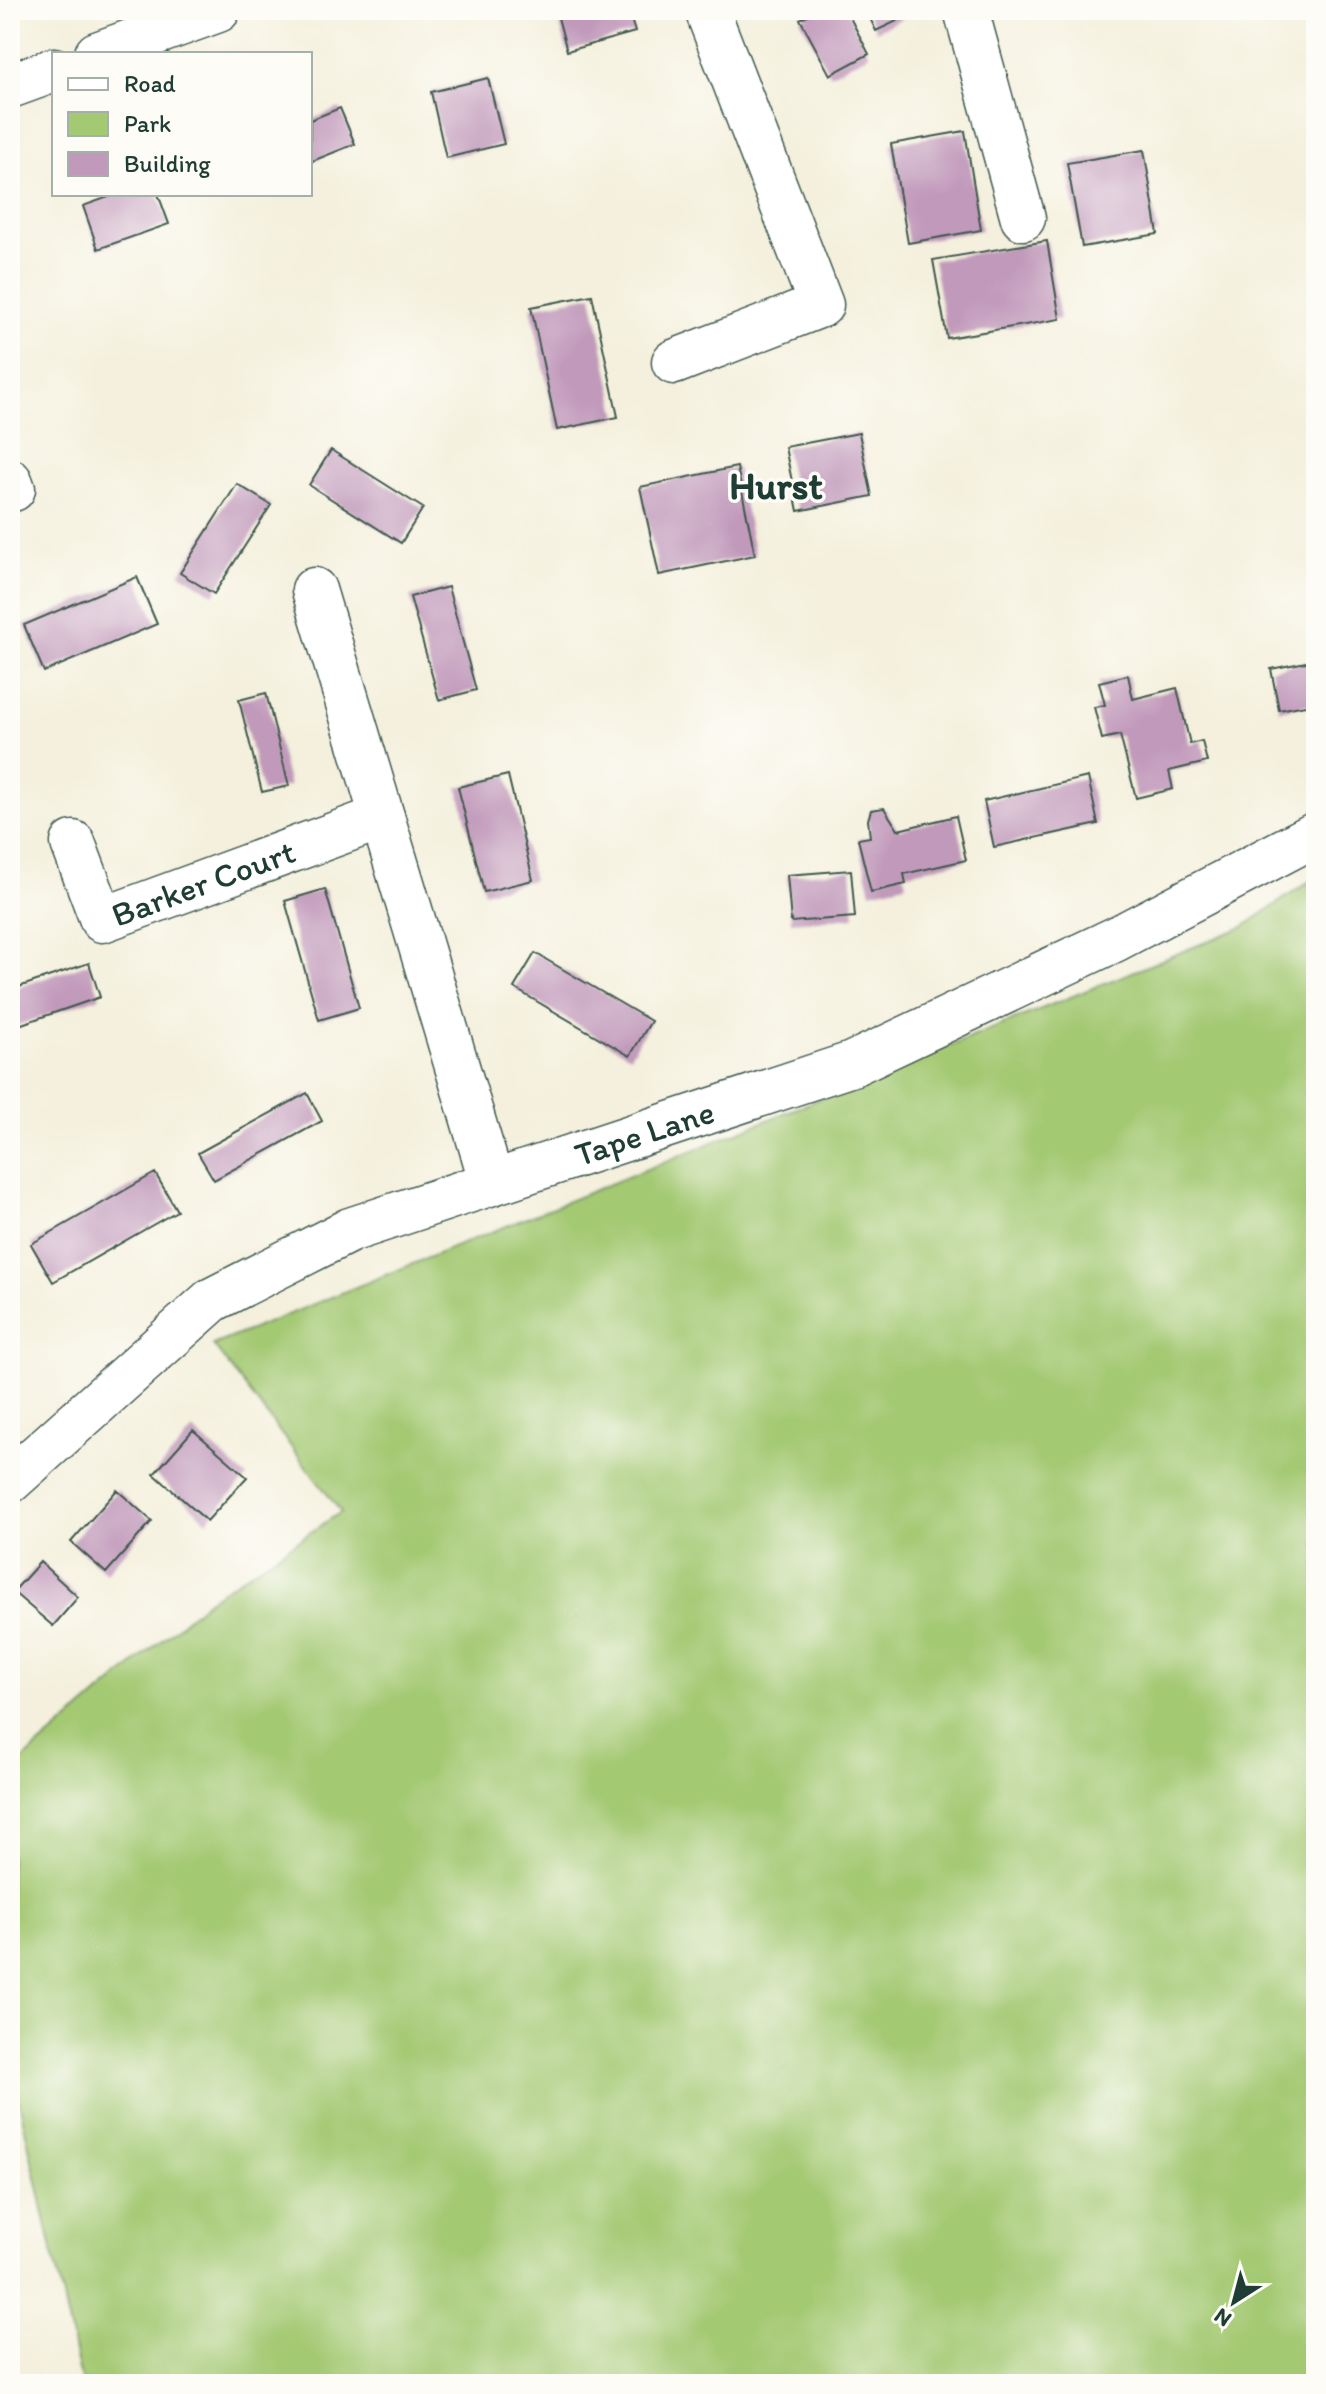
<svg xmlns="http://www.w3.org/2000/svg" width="1326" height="2394" font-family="Itim,sans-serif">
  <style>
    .green { fill: #a4c973; stroke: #628354; stroke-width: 2 }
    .building { fill: #c19abb }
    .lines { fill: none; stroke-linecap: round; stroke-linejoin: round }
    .minor-casing { stroke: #3f584d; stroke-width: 47 }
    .minor { stroke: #fff; stroke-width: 44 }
    .labels { text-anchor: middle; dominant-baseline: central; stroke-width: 7; stroke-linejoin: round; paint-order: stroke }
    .street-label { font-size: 34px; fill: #1f3d34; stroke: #fdfcf7 }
    .quarter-label { font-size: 38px; font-weight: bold; fill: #1f3d34; stroke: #fdfcf7 }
  </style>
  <rect width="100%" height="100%" fill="#fdfcf7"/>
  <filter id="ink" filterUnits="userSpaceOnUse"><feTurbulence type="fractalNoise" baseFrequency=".0125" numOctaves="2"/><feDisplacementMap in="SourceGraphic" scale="16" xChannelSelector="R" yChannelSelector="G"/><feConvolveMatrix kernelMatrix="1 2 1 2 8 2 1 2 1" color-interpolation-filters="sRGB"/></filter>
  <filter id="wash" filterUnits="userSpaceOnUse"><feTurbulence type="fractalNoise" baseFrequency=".006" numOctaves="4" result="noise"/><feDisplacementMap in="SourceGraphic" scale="32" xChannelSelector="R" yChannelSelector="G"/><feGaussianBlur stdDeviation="1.8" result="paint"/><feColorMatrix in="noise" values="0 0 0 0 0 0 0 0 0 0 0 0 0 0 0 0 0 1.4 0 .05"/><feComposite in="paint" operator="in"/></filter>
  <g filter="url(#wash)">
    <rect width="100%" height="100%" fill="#f4f0dd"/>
    <path class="green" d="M1316,877V2384H82L10,2061V1771L208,1600L341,1512L213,1345L1243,927Z"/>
    <g id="blocks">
      <path class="building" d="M556,10H628L635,32L567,51Z
        M817,10H846L869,54L830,75L800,19Z
        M866,10H920L876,31Z
        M488,78L504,144L446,158L431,92Z
        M340,108L355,144L310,162V120Z
        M965,131L981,230L908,243L891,144Z
        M1144,150L1158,234L1082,247L1067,163Z
        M117,194H158L169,224L98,249L83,206Z
        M1047,241L1060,319L947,338L933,260Z
        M592,295L618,417L557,430L531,307Z
        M859,433L872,496L798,511L785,447Z
        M331,450L423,508L401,543L309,485Z
        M737,467L755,555L659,575L640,487Z
        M237,484L271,505L214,594L180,573Z
        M137,577L157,624L44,672L24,625Z
        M448,587L476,690L439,700L410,597Z
        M1316,660V703L1279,710L1271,669Z
        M1128,675L1133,699L1177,688L1190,744L1202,741L1207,762L1169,771L1173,789L1136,798L1120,735L1102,739L1094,707L1105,705L1099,682Z
        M266,693L289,786L262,792L239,700Z
        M508,775L533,880L484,892L458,787Z
        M1088,777L1098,824L994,847L984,801Z
        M884,808L898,830L956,816L966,860L904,874L906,884L871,892L858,839L870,837L868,820L871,810Z
        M851,870L855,917L791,922L787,875Z
        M325,889L359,1008L319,1020L285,901Z
        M535,953L651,1021L630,1056L514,988Z
        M89,963L100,997L10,1028V990Z
        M307,1093L322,1121L214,1180L198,1153Z
        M155,1173L177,1211L53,1282L31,1244Z
        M193,1430L247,1477L207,1521L154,1474Z
        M117,1490L152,1521L106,1573L71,1542Z
        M40,1562L78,1597L53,1626L13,1592Z"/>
    </g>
  </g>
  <g filter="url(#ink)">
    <use href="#blocks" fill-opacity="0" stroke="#3f584d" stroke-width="2"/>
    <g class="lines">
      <g class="minor-casing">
        <g id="minor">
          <path d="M966,10L1023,218"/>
          <path d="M97,54L218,10"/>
          <path d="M10,86L54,70"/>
          <path d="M674,362L821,305L707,10"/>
          <path d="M10,481L13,489"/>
          <path d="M314,590L492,1183"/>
          <path id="s1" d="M73,843L102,920L382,817"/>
          <path id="s2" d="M10,1481L212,1300L350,1230L852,1064L1116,939L1316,834"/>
        </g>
      </g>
      <use href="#minor" class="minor"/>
    </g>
  </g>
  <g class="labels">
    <g class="street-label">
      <text stroke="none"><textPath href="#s1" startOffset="190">Barker Court</textPath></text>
      <text stroke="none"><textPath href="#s2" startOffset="736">Tape Lane</textPath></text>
    </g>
    <g class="quarter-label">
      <text x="776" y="486">Hurst</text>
    </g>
  </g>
  <rect width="1326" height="2394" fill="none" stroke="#fdfcf7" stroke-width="40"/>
  <rect x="52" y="52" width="260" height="144" fill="#fdfcf7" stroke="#a4b0a9" stroke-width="2"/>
  <rect x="68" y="78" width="40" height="12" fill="#ffffff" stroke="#a4b0a9" stroke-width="2"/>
  <text x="124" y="92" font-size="24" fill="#1f3d34">Road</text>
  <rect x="68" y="112" width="40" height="24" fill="#a4c973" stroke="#a4b0a9" stroke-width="2"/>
  <text x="124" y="132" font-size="24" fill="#1f3d34">Park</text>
  <rect x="68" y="152" width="40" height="24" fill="#c19abb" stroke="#a4b0a9" stroke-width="2"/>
  <text x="124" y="172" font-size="24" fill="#1f3d34">Building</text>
  <g transform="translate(1234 2302) rotate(216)" stroke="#fdfcf7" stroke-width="6" paint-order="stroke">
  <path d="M0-6L14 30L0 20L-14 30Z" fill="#1f3d34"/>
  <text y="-12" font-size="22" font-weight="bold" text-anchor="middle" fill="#1f3d34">N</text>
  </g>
</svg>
